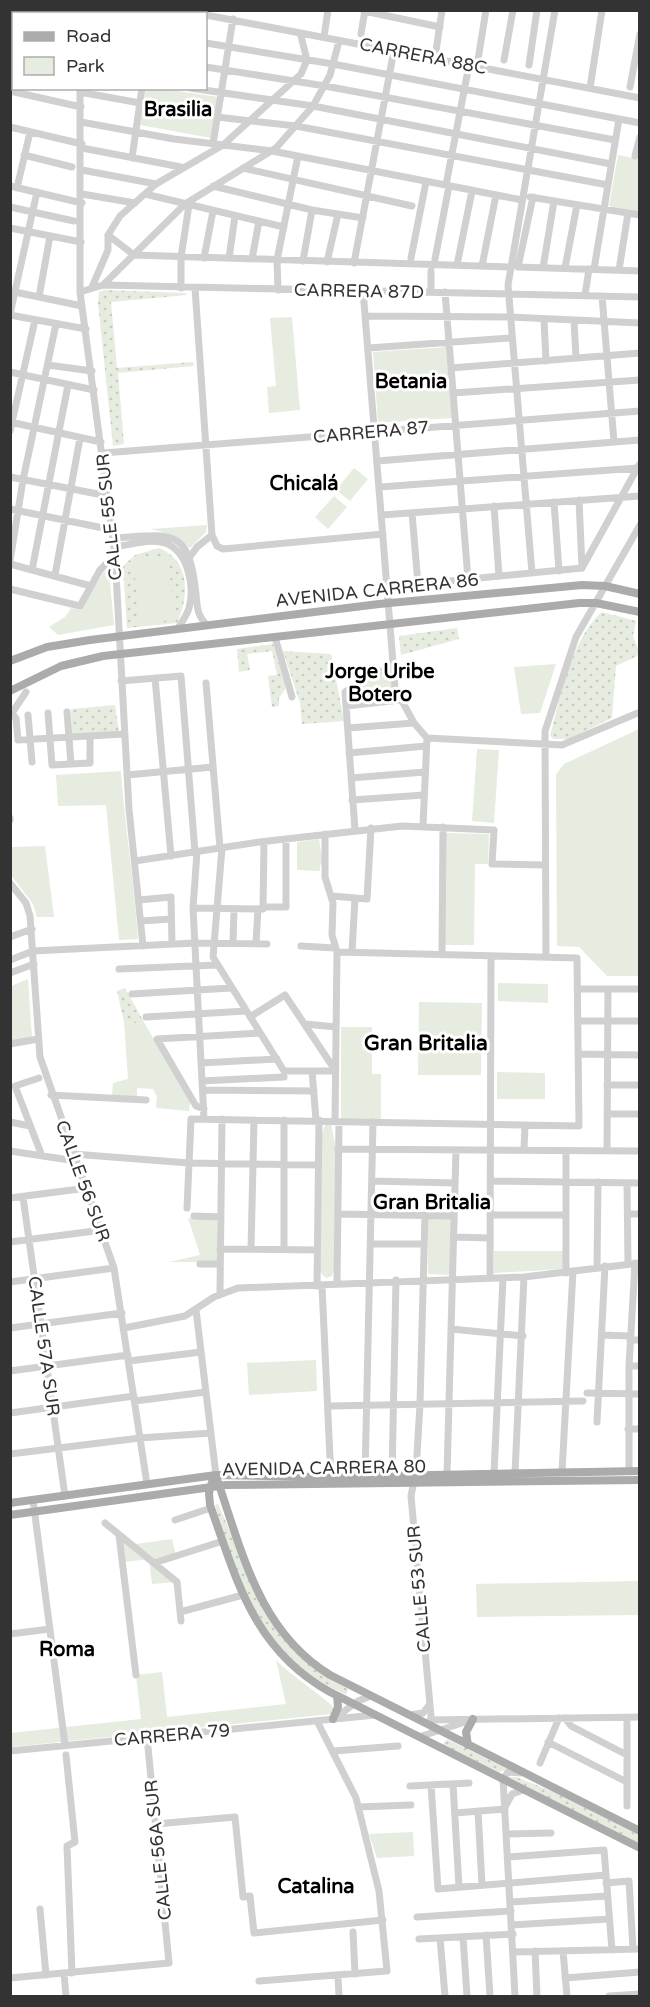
<svg xmlns="http://www.w3.org/2000/svg" width="650" height="2007" font-family="'Varela Round',sans-serif">
  <style>
    .grass { fill: url(#grass-dots) }
    .park { fill: #e6ecdf }
    .lines { fill: none; stroke-linecap: round; stroke-linejoin: round }
    .minor { stroke: #d0d0d0; stroke-width: 7 }
    .major { stroke: #ababab; stroke-width: 8 }
    .labels { text-anchor: middle; dominant-baseline: central; stroke-width: 6; stroke-linejoin: round; paint-order: stroke }
    .street-label { font-size: 18px; fill: #333; stroke: #fff }
    .neighbourhood-label { font-size: 20px; font-weight: bold; fill: #000; stroke: #fff }
    .quarter-label { font-size: 21px; font-weight: bold; fill: #000; stroke: #fff }
  </style>
  <defs>
    <pattern id="grass-dots" width="8" height="8" patternUnits="userSpaceOnUse" patternTransform="scale(1.5)"><rect width="8" height="8" fill="#e6ecdf"/><path d="M2 2h.1M6 6h.1" fill="none" stroke="#c6cbc0" stroke-width="1.8" stroke-linecap="round"/></pattern>
  </defs>
  <rect width="100%" height="100%" fill="#fff"/>
  <path class="grass" d="M104,290L185,293L187,295L111,302L117,368L193,362L194,366L118,373L124,444L113,446L98,303L99,292Z
    M159,548C191,561 189,597 177,623L127,628L123,566L135,555Z
    M602,612L636,621L633,636L639,651L637,656L616,666L612,718L569,739H554L550,736C560,699 572,637 602,612Z
    M457,628L459,639L401,655L399,636Z
    M273,644L286,688L279,698V706L272,707L268,676L277,675L272,651L247,654L250,670L239,672L237,649Z
    M283,651L331,654L344,721L302,724L300,703Z
    M115,705L119,732L72,735L71,709Z
    M125,988L145,1024L124,1022L117,991Z
    M218,1504C256,1587 260,1643 348,1689L346,1695C331,1687 315,1680 302,1669C253,1630 232,1563 215,1505Z
    M447,1739L508,1769L499,1772L442,1745Z
    M508,1777H516L557,1793L639,1835V1844Z"/>
  <path class="park" d="M146,89H164L218,97L211,138L140,125Z
    M618,155L639,159V212L609,206Z
    M292,317L300,410L269,413L267,387L276,386L270,318Z
    M446,347L452,418L378,423L373,352Z
    M354,468L368,479L350,501L336,490Z
    M334,496L347,507L328,529L315,517Z
    M207,525L206,532L190,548L173,535L151,529Z
    M168,556L175,620L140,623L133,559Z
    M105,570L109,573L114,625L58,635L49,627L65,617L71,608L80,610Z
    M556,664L540,713L521,714L514,667Z
    M380,673H391L392,691H352Z
    M639,729V976H607L579,947L557,946L556,774L564,764Z
    M477,749L499,750L494,823L472,821Z
    M121,771C125,827 134,883 138,939L119,940L106,805L58,806L56,775Z
    M445,833L489,834L488,864H475L474,945H443Z
    M319,839L323,864L320,865V871L297,870V842Z
    M45,846L54,917H37L33,904L11,875V847Z
    M28,979L32,1037L11,1041V986Z
    M498,983L548,984V1003L498,1001Z
    M419,1002L482,1003L481,1075H418Z
    M124,1022L145,1024L190,1102L189,1111L156,1108L157,1097L153,1089L137,1088V1097L112,1095L113,1083L128,1079Z
    M341,1027H372V1074H381V1122L341,1121Z
    M497,1072L545,1073V1099H497Z
    M331,1124L336,1149L334,1271L332,1276L326,1278L320,1272L322,1134L325,1125Z
    M428,1217H452L451,1275L428,1274Z
    M188,1218H217V1262H169L200,1255Z
    M494,1251H563V1269L494,1273Z
    M316,1360L317,1391L249,1395L247,1363Z
    M121,1539L129,1545L172,1539L176,1556L155,1563L177,1582L152,1584L149,1559L125,1562Z
    M639,1581V1615L477,1617L476,1584Z
    M276,1660C286,1672 333,1703 334,1709L332,1714L11,1747V1733L141,1719L136,1675L162,1672L167,1717L286,1704Z
    M413,1832L414,1856L377,1858L369,1834Z"/>
  <g class="lines">
    <path class="minor" d="M59,10L60,14
      M181,10L199,14
      M364,11L440,27
      M153,14L154,10
      M206,15L640,98
      M10,17L14,18
      M361,34L365,10
      M324,37L328,10
      M206,43L333,64L640,123
      M10,54H14
      M435,58L442,10
      M504,60L513,10
      M529,65L537,10
      M477,66L486,10
      M206,67L325,86L615,140
      M630,87L640,34
      M80,88V292L115,555L129,809L143,946
      M190,88L313,106L611,164
      M590,88L602,10
      M10,91L81,107
      M85,93L140,103
      M217,117L296,126L608,185
      M81,122L174,139L272,151L522,200
      M10,127L82,144
      M213,144L233,19
      M82,148L181,167
      M24,155L72,167
      M635,156L640,137
      M132,158L142,88
      M243,168L412,206
      M82,170L156,184
      M446,185L469,65
      M10,186L82,203
      M213,186L312,210L363,218
      M17,188L30,132
      M82,194L135,203
      M145,194L284,227
      M530,197L640,215
      M533,197L518,267L640,271
      M10,207L74,221
      M10,228L81,242
      M108,235L134,255L510,267
      M204,258L213,211
      M229,258L235,216
      M411,258L426,182
      M252,259L259,221
      M435,259L449,186
      M303,261L312,210
      M327,262L338,214
      M354,263L394,50
      M457,265L472,191
      M482,266L496,195
      M543,268L554,201
      M565,268L577,205
      M594,269L619,119
      M619,270L628,213
      M431,271V291
      M103,285L185,204L276,148L313,106L330,75L338,45
      M92,287L108,250V235L120,216L156,184L223,145L301,74L307,60L301,36
      M181,288V257L189,205
      M195,288L212,535L217,546L223,549L383,534
      M278,290L277,260L298,156
      M363,290L395,688L414,723L427,738
      M10,291L82,306
      M80,292L103,285L640,297
      M445,292L468,579
      M585,295L589,269
      M602,296L614,442
      M39,297L50,236
      M10,314L37,192
      M10,315L86,329
      M366,316L510,317L640,323
      M544,319L546,361
      M574,320L576,358
      M368,348L511,338
      M48,365L92,371
      M451,368L640,353
      M10,372L94,390
      M453,393L640,380
      M10,422L101,442
      M10,431L35,320
      M103,453L640,411
      M377,461L640,440
      M10,477L108,496
      M380,487L638,468
      M579,500L582,567
      M554,502L559,571
      M494,506L499,576
      M10,509L113,530
      M412,513L418,584
      M382,515L640,496
      M114,538C174,534 189,528 196,594C197,606 197,616 207,625
      M115,547C130,545 150,538 165,543C188,551 195,586 189,608C187,615 182,622 178,628
      M189,558L197,547L212,535
      M10,561L23,480L56,324
      M10,564L91,586
      M582,568L639,465
      M32,570L68,385
      M532,573L508,285L555,10
      M55,575L80,438
      M388,587L582,568
      M10,589L80,606L100,570L115,555
      M275,637L292,697
      M155,678L171,856
      M121,681L181,676L195,852
      M206,683L220,848
      M346,706L400,700
      M67,712L71,764
      M48,713L52,765L90,763V736
      M12,714L16,718L18,740L124,734
      M28,715L32,762
      M10,716L26,692
      M348,728L414,723
      M427,738L562,745L640,712
      M349,753L426,746
      M127,775L213,767
      M351,778L425,772
      M352,800L424,795
      M10,818V820
      M423,826L427,738
      M355,830L345,692L375,671H394
      M325,834V877L333,903L332,935L337,952L335,1121
      M222,848L213,957L284,1071
      M197,852L193,908L204,1119
      M135,861L259,842L402,826L494,830L492,864L544,865
      M10,883L26,903L30,916L40,1057L114,1268L147,1484
      M332,896L367,899L371,828
      M139,900L171,897L172,944
      M263,907H286V839
      M193,908L263,909L264,842
      M141,921L171,919
      M10,937L32,929
      M233,943L234,909
      M256,943L258,909
      M301,946L335,948
      M352,952L355,898
      M442,954L443,827
      M546,957L545,731L576,637L640,525
      M10,960L33,951L195,943L267,944
      M119,969L217,965
      M10,973L34,964
      M577,989H640
      M132,994L231,988
      M146,1017L246,1011
      M250,1017L285,995L335,1070
      M578,1021H640
      M305,1024L336,1027
      M10,1044L38,1039
      M578,1054L640,1055
      M201,1063L277,1059
      M284,1071H335
      M312,1071L316,1120
      M39,1078L15,1086L42,1156
      M202,1081L284,1077
      M607,1085H640
      M203,1090L314,1091
      M51,1095L146,1100
      M204,1109L196,1106L157,1039L260,1033
      M607,1114H640
      M10,1122L30,1126
      M338,1149L640,1151
      M524,1150L525,1125
      M10,1151L76,1161
      M607,1151L608,989
      M73,1154L189,1163L318,1165
      M372,1181L455,1183
      M490,1181L640,1183
      M627,1183L628,1263
      M23,1197L65,1496
      M10,1198L87,1188
      M187,1208L191,1119L579,1126L577,958L337,952
      M338,1214L454,1216
      M628,1214H640
      M425,1215L420,1404L416,1471L411,1496L432,1727
      M490,1215H566
      M194,1216L221,1217
      M454,1237L490,1238
      M10,1242L102,1230
      M371,1244H424
      M220,1249L317,1250
      M251,1249L254,1120
      M284,1249V1120
      M200,1264H220
      M597,1267L598,1182
      M566,1273V1151
      M490,1277L491,956
      M10,1282L114,1268
      M337,1283L339,1122
      M317,1286L319,1120
      M322,1286L331,1480
      M220,1294L222,1119
      M196,1310L216,1475
      M10,1328L122,1313
      M124,1328L185,1316L214,1297L238,1288L524,1277L640,1263
      M451,1329L523,1336
      M602,1335L630,1336
      M630,1340H640
      M129,1361L201,1352
      M629,1366H640
      M10,1371L128,1355
      M587,1393L640,1394
      M135,1401L206,1392
      M331,1406L583,1401
      M10,1413L134,1396
      M597,1422L605,1266
      M628,1429H640
      M10,1454L140,1438L211,1433
      M629,1471V1366L635,1263
      M562,1472L573,1271
      M494,1473L503,1278
      M515,1473L524,1277
      M447,1474L456,1150
      M365,1476L373,1122
      M392,1476L396,1280
      M33,1500L65,1745
      M175,1520L211,1508
      M105,1523L177,1582L181,1621
      M119,1535L136,1675
      M154,1563L223,1541
      M180,1612L243,1595
      M10,1634L50,1629
      M409,1715L423,1713L429,1705
      M335,1718L358,1701L371,1696
      M565,1718L571,1726L627,1755
      M627,1718V1806
      M430,1720L640,1717
      M419,1737L465,1722
      M548,1742L627,1782
      M10,1751L375,1715
      M334,1751L398,1746
      M66,1755L75,1842L67,1846L72,1973
      M540,1763L559,1718
      M453,1784L459,1887
      M431,1785L438,1889L606,1875
      M410,1786L469,1783
      M358,1807L411,1805
      M505,1807L512,1794L523,1790
      M478,1811L482,1885
      M455,1813L505,1809
      M156,1824L235,1817L243,1897L250,1896L254,1933L383,1920
      M507,1834L551,1833
      M508,1857L604,1850L612,1950
      M606,1883L629,1881L633,1949
      M511,1902L607,1896
      M40,1909L46,1975
      M417,1917L511,1911
      M512,1925L609,1919
      M353,1932L355,1974
      M486,1935L490,1996
      M463,1937L467,1996
      M440,1938L445,1996
      M419,1939L513,1934
      M535,1951L537,1996
      M563,1951L567,1996
      M514,1952L640,1949
      M64,1973L66,1996
      M338,1976L339,1996
      M10,1978L169,1963L147,1737
      M565,1978L640,1972
      M259,1981L387,1971L379,1891L356,1798L317,1721
      M515,1996L503,1779L508,1772L521,1773
      M609,1996L640,1994"/>
    <path class="major" d="M10,661L47,647L90,640L379,604L582,585L605,586L640,594
      M10,691L61,666L103,656L579,603H596L640,612
      M212,1482L209,1493L210,1505C237,1581 254,1650 330,1692L640,1848
      M218,1482C243,1555 260,1632 330,1675L640,1831
      M10,1503L216,1475L329,1477L640,1471
      M10,1515L226,1485L640,1480
      M333,1719L338,1707L337,1696
      M468,1745L466,1732L473,1719"/>
  </g>
  <g class="labels">
    <g class="street-label">
      <text transform="translate(423 56) rotate(11)">CARRERA 88C</text>
      <text transform="translate(359 291) rotate(1)">CARRERA 87D</text>
      <text transform="translate(371 432) rotate(-5)">CARRERA 87</text>
      <text transform="translate(109 517) rotate(-96)">CALLE 55 SUR</text>
      <text transform="translate(377 590) rotate(-6)">AVENIDA CARRERA 86</text>
      <text transform="translate(83 1181) rotate(70)">CALLE 56 SUR</text>
      <text transform="translate(44 1346) rotate(82)">CALLE 57A SUR</text>
      <text transform="translate(324 1468) rotate(-1)">AVENIDA CARRERA 80</text>
      <text transform="translate(419 1589) rotate(-95)">CALLE 53 SUR</text>
      <text transform="translate(172 1735) rotate(-5)">CARRERA 79</text>
      <text transform="translate(158 1850) rotate(-96)">CALLE 56A SUR</text>
    </g>
    <g class="neighbourhood-label">
      <text x="178" y="110">Brasilia</text>
      <text x="411" y="382">Betania</text>
      <text x="304" y="484">Chicalá</text>
      <text x="380" y="672">Jorge Uribe<tspan x="380" dy="23">Botero</tspan></text>
      <text x="432" y="1203">Gran Britalia</text>
      <text x="67" y="1650">Roma</text>
      <text x="316" y="1887">Catalina</text>
    </g>
    <g class="quarter-label">
      <text x="426" y="1043">Gran Britalia</text>
    </g>
  </g>
  <rect width="650" height="2007" fill="none" stroke="#333333" stroke-width="24"/>
  <rect x="12" y="12" width="195" height="78" fill="#ffffff" stroke="#adadad" stroke-width="1.5"/>
  <rect x="24" y="32" width="30" height="9" fill="#ababab" stroke="#adadad" stroke-width="1.5"/>
  <text x="66" y="42" font-size="18" fill="#333333">Road</text>
  <rect x="24" y="57" width="30" height="18" fill="#e6ecdf" stroke="#adadad" stroke-width="1.5"/>
  <text x="66" y="72" font-size="18" fill="#333333">Park</text>
</svg>
